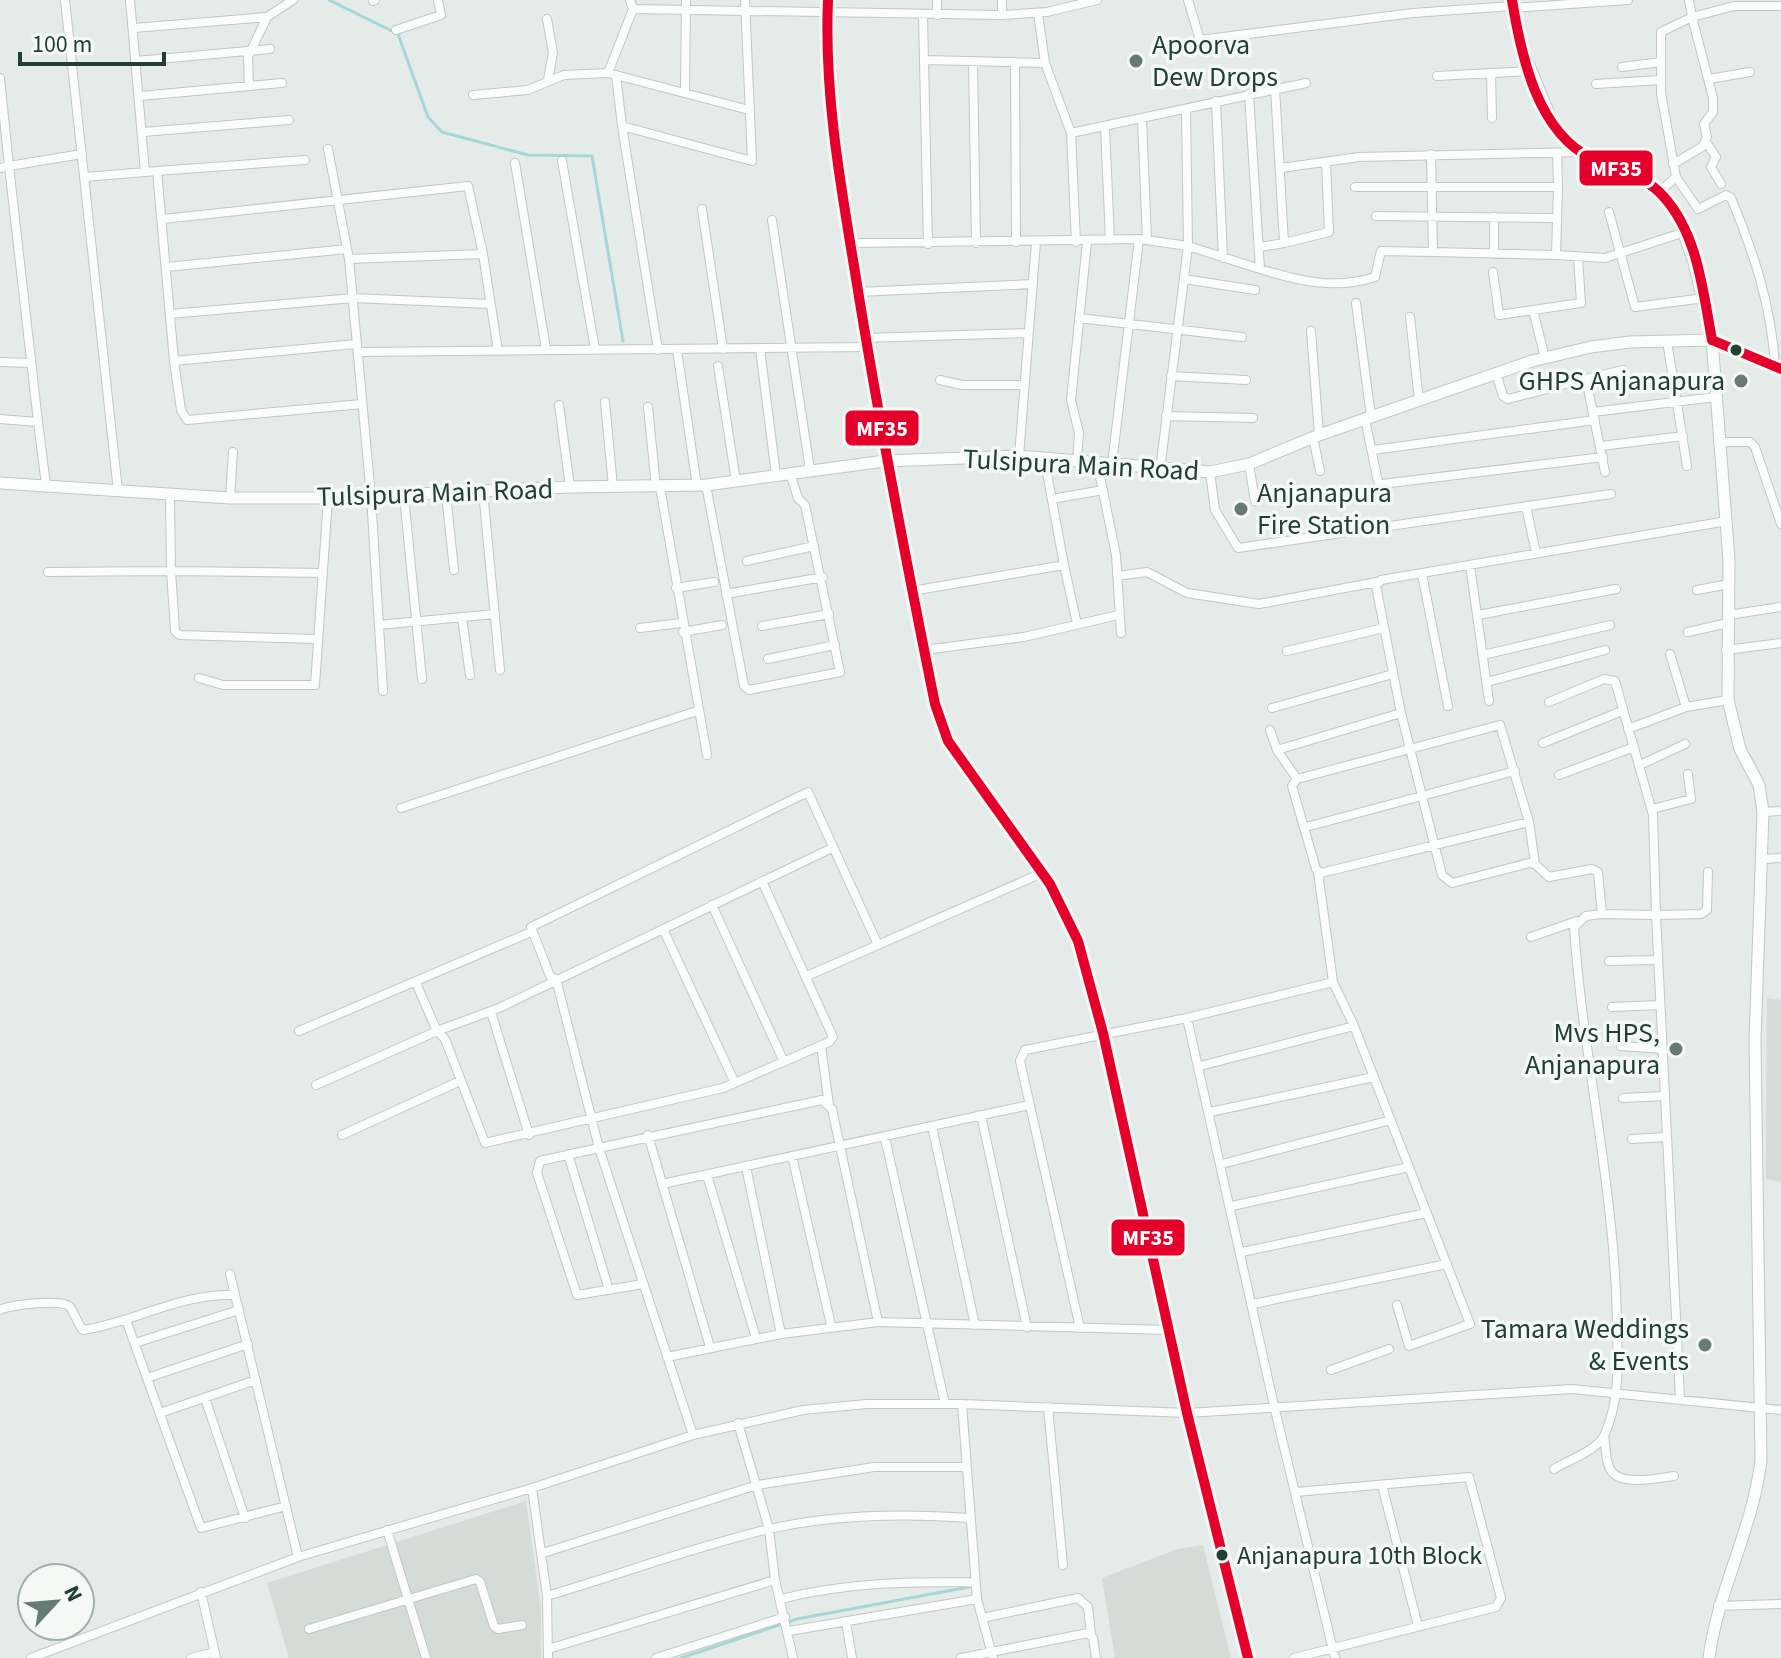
<svg xmlns="http://www.w3.org/2000/svg" width="1781" height="1658" font-family="'Source Sans 3',sans-serif">
  <style>
    .built { fill: #d3dcd7 }
    .lines { fill: none; stroke-linecap: round; stroke-linejoin: round }
    .stream { stroke: #a5d7d9; stroke-width: 3 }
    .street-casing { stroke: #c2c8c5; stroke-width: 10 }
    .secondary-casing { stroke: #c1c8c5; stroke-width: 13 }
    .street { stroke: #fbfcfc; stroke-width: 8 }
    .secondary { stroke: #fbfcfc; stroke-width: 11 }
    .bus-1-casing { stroke: #f4f9f6; stroke-width: 16 }
    .bus-1 { stroke: #e4002b; stroke-width: 10 }
    .poi-dot { fill: #667b74; stroke: #f4f9f6; stroke-width: 3 }
    .bus-dot { fill: #223f35; stroke: #f4f9f6; stroke-width: 3 }
    .labels { text-anchor: middle; dominant-baseline: central; stroke-width: 7; stroke-linejoin: round; paint-order: stroke }
    .bus-label { font-size: 26px; fill: #223f35; stroke: #f4f9f6; text-anchor: start }
    .poi-label { font-size: 28px; fill: #223f35; stroke: #f4f9f6; text-anchor: end }
    .street-label { font-size: 28px; fill: #223f35; stroke: #f4f9f6 }
    .line-badge { stroke: #f4f9f6; stroke-width: 3 }
    .badge-label { font-size: 22px; text-anchor: middle; font-weight: bold; fill: #fff }
  </style>
  <rect width="100%" height="100%" fill="#e5ebe8"/>
  <path class="built" d="M1767,998L1781,1000V1182L1766,1179Z
    M526,1501L541,1609V1658H289L267,1583Z
    M1203,1545L1231,1658H1115L1102,1578L1178,1549Z"/>
  <g class="lines">
    <path class="stream" d="M329,0L398,34L428,117L442,132L528,155L592,156L623,341
      M681,1658L797,1619L969,1587"/>
    <g class="street-casing">
      <path id="street" d="M65,0L118,491
        M130,0L145,172
        M1188,0L1200,40L1413,13L1512,6
        M373,1L375,0
        M1513,8L1628,0
        M633,9L1002,15L1047,12L1097,0
        M1038,13L1045,63L1071,133L1306,83
        M923,15L928,244
        M937,15V0
        M1002,15V0
        M267,17L293,0
        M547,19L553,53L548,80
        M134,28L267,17L248,57L249,86
        M396,30L441,15L438,0
        M925,60L1045,63
        M136,61L270,49
        M973,61L976,243
        M1015,62L1016,242
        M1622,67L1661,62
        M608,73L633,9L630,0
        M1491,73L1492,118
        M616,75L622,126
        M1437,76L1529,71
        M0,78L9,166L0,168
        M1709,79L1750,72
        M1596,84L1661,80
        M685,91L686,0
        M473,95L528,90L564,75L608,73L749,110
        M140,96L282,83
        M1216,101L1223,258
        M1142,119L1147,240
        M1105,127L1110,240
        M143,132L289,120
        M1071,133L1076,242
        M1706,142L1716,157L1711,167L1721,184
        M328,149L349,259L371,496L383,691
        M1557,153L1558,187
        M562,161L595,349
        M515,163L546,349
        M1673,164L1702,147L1707,137L1704,124L1713,112V98L1692,17L1734,6H1781
        M1281,168L1359,157L1580,152
        M157,171L305,160
        M85,177L157,171L174,361L356,344
        M1676,177L1698,209L1726,195L1731,198C1754,253 1772,308 1775,367
        M1355,187H1558L1556,255L1433,252
        M1660,191L1676,177L1661,93V32L1692,17L1689,0
        M702,209L723,349
        M1609,212L1635,307L1704,298
        M1376,216L1555,218
        M1494,217V254
        M163,219L468,186L483,254L498,351
        M772,220L810,470
        M850,243L1139,239L1188,246L1260,269L1249,94
        M1284,243L1329,232L1326,163
        M1260,247L1284,243L1275,88
        M1556,255L1605,258L1685,232
        M349,259L483,254
        M167,267L347,249
        M1260,269C1299,281 1335,290 1375,277L1381,251L1433,252L1431,154
        M1493,272L1499,315L1581,303L1578,257
        M1184,279L1255,290
        M858,292L1033,284
        M1356,303L1371,417
        M1533,310L1545,358
        M170,314L353,298L490,304
        M1410,317L1419,401
        M1079,318L1242,337
        M1311,331L1319,435
        M865,338L1027,333
        M1667,341L1687,466
        M760,349L776,475
        M658,350L622,126L752,161L745,0
        M677,350L697,486
        M359,352L866,347
        M174,361L181,410L187,420L362,404
        M0,362L30,363
        M718,366L736,481
        M1496,373L1503,396L1508,399L1586,379L1605,472
        M1171,376L1246,380
        M1586,379L1623,370
        M940,380L962,385H1024
        M605,402L613,487
        M559,405L570,487
        M648,407L656,487
        M1593,412L1715,397
        M1166,416L1253,418
        M0,419L38,422L46,485
        M1365,419L1378,482L1382,484L1603,457
        M38,422L9,166L82,154
        M1313,437L1320,471
        M1718,442H1750L1755,447L1781,524
        M1601,446L1683,436
        M1373,450L1595,420
        M1019,456L1036,242
        M1077,461L1079,433L1071,400L1087,242
        M1097,462L1116,555L1121,633
        M1112,464L1139,239
        M1249,464L1255,501
        M1160,470L1188,246L1186,109
        M1210,472L1215,510L1238,548L1611,494
        M706,485L744,686L749,690L840,672L805,505L798,498L790,473
        M660,487L707,755
        M483,491L500,670
        M170,494L171,571L323,573
        M446,494L454,570
        M404,496L422,679
        M230,498L233,452
        M1052,499L1103,490
        M1526,506L1536,553
        M747,561L814,546
        M1064,565L1077,624
        M1470,565L1489,701
        M48,572L171,571L175,631L179,635L317,639
        M1422,574L1448,706
        M1117,576L1147,572L1187,593L1259,604L1377,582
        M676,588L714,582
        M1697,590L1729,584
        M912,591L1064,565L1044,457
        M726,594L823,577
        M1478,615L1616,589
        M1728,615L1781,607
        M462,618L470,675
        M379,625L495,614
        M762,626L829,614
        M640,628L681,623
        M683,632L722,625
        M1688,632L1728,623
        M924,650L1024,637L1118,615
        M1726,650L1781,643
        M1287,651L1384,628
        M1670,654L1686,707
        M1483,655L1610,625
        M768,659L835,645
        M199,678L223,685H315L328,498
        M1487,682L1605,650
        M1549,702L1604,679L1615,681L1653,815L1656,915L1602,914
        M1272,708L1393,674
        M1628,729L1686,707L1728,700
        M1270,730L1277,750L1297,779
        M1543,743L1622,711
        M1277,750L1401,713
        M1640,765L1685,744
        M1559,775L1634,747
        M401,808L697,711
        M1652,809L1691,799L1688,774
        M1763,812L1781,811
        M1529,822L1321,873L1316,869L1292,786L1297,779L1500,725L1529,822L1535,864
        M1306,827L1515,771
        M1763,859L1781,858
        M1318,872L1333,982L1354,1026L1470,1324L1409,1346L1397,1305
        M712,905L784,1062
        M663,929L735,1083
        M1531,937L1577,921
        M1609,961L1658,960
        M807,976L1042,873
        M416,983L437,1031L445,1039L485,1143L723,1088L829,1042L833,1037L762,881
        M1612,1007L1660,1005
        M491,1012L529,1135
        M1187,1018L1275,1410L1335,1658
        M299,1031L531,932
        M821,1046L829,1105
        M1621,1046L1663,1049
        M1200,1066L1354,1026
        M316,1085L437,1031L499,1008L832,848
        M1623,1098L1665,1096
        M1210,1112L1374,1077
        M981,1115L1027,1327
        M932,1126L975,1325
        M342,1135L460,1081
        M648,1135L710,1347
        M885,1138L945,1404
        M1632,1139L1667,1137
        M568,1154L609,1290
        M792,1156L831,1325
        M1222,1164L1391,1120
        M746,1167L781,1334
        M707,1175L756,1338
        M662,1184L1029,1105
        M1232,1206L1409,1167
        M1242,1252L1426,1213
        M230,1274L298,1557
        M643,1284L577,1295L537,1173L540,1161L599,1148L556,979L550,976L531,927L808,792L878,945
        M1253,1304L1447,1264
        M0,1310C9,1305 64,1298 70,1307C75,1314 77,1323 83,1330C135,1322 180,1293 235,1295
        M126,1320L201,1528L286,1506
        M1080,1328L1020,1061L1025,1050L1187,1018L1333,982
        M135,1343L239,1310
        M667,1357L781,1334L878,1322L1168,1330
        M1331,1370L1389,1349
        M147,1378L248,1344
        M205,1398L245,1518
        M1680,1398L1656,915L1701,914L1707,910L1708,872
        M962,1404L977,1599L993,1658
        M1048,1407L1063,1565
        M160,1413L256,1380
        M738,1423L769,1529L775,1580L793,1658
        M693,1435L599,1148L822,1100L832,1109L878,1322
        M1604,1436C1606,1446 1605,1461 1610,1469C1619,1487 1658,1478 1674,1476
        M1554,1469C1567,1461 1597,1450 1604,1436C1620,1401 1618,1365 1617,1328C1616,1193 1583,1061 1574,927L1586,916L1602,914L1598,872L1592,869L1549,877L1535,864L1529,863L1452,883L1442,875L1401,713L1376,586L1381,580L1727,521
        M1382,1485L1418,1626
        M532,1488L547,1596L548,1658
        M387,1530L426,1658
        M543,1553L757,1485L874,1467H965
        M201,1592L216,1658
        M547,1596C621,1574 694,1547 769,1529C835,1514 903,1513 970,1518
        M781,1599C848,1582 906,1582 975,1582
        M1718,1606L1781,1604
        M982,1618L1078,1598L1088,1607L1091,1634
        M846,1622L852,1658
        M309,1629L476,1579L480,1582L494,1626L498,1629L522,1625
        M789,1631L977,1599
        M548,1649L775,1580
        M31,1658L298,1557L532,1488L693,1435L803,1410L867,1404H962L1187,1413L1572,1389L1781,1410
        M191,1658L215,1652
        M656,1658L785,1617
        M961,1658L1088,1633L1093,1638L1096,1658
        M1294,1658L1496,1607L1501,1598L1469,1477L1296,1492"/>
    </g>
    <g class="secondary-casing">
      <path id="secondary" d="M828,0C822,84 839,172 852,255C875,406 905,555 935,704L948,741L1050,884L1078,941L1103,1033L1187,1413L1248,1658
        M1512,0L1518,39L1554,126L1580,152L1660,191L1678,217L1694,262L1712,340L1729,560L1728,700L1740,749L1759,785L1763,812L1755,1040L1761,1460C1753,1529 1718,1589 1709,1658
        M0,483L230,498H328L570,487L706,485L885,461L1019,456L1210,472L1249,464L1319,435L1532,361L1591,347L1630,342L1712,340L1781,369"/>
    </g>
    <use href="#street" class="street"/>
    <use href="#secondary" class="secondary"/>
    <g class="bus-1-casing">
      <path id="bus-1" d="M828,0C824,92 840,182 855,272C878,417 906,561 935,704L948,741L1050,884L1078,941L1103,1033L1187,1413L1248,1658
        M1512,0C1521,55 1537,133 1593,159C1616,170 1645,175 1663,196C1698,234 1703,292 1712,340
        M1712,340L1781,369"/>
    </g>
    <use href="#bus-1" class="bus-1"/>
  </g>
  <g class="poi-dot">
    <circle cx="1136" cy="61" r="8"/>
    <circle cx="1741" cy="381" r="8"/>
    <circle cx="1241" cy="509" r="8"/>
    <circle cx="1676" cy="1049" r="8"/>
    <circle cx="1705" cy="1345" r="8"/>
  </g>
  <g class="bus-dot">
    <circle cx="1736" cy="350" r="7"/>
    <circle cx="1222" cy="1555" r="7"/>
  </g>
  <g class="labels">
    <g class="bus-label">
      <text x="1237" y="1555">Anjanapura 10th Block</text>
    </g>
    <g class="poi-label">
      <text x="1152" y="45" text-anchor="start">Apoorva<tspan x="1152" dy="32">Dew Drops</tspan></text>
      <text x="1725" y="381">GHPS Anjanapura</text>
      <text x="1257" y="493" text-anchor="start">Anjanapura<tspan x="1257" dy="32">Fire Station</tspan></text>
      <text x="1660" y="1033">Mvs HPS,<tspan x="1660" dy="32">Anjanapura</tspan></text>
      <text x="1689" y="1329">Tamara Weddings<tspan x="1689" dy="32">&amp; Events</tspan></text>
    </g>
    <g class="street-label">
      <text transform="translate(1081 465) rotate(3)">Tulsipura Main Road</text>
      <text transform="translate(435 493) rotate(-2)">Tulsipura Main Road</text>
    </g>
  </g>
  <g class="line-badge">
    <rect x="1578" y="149" width="76" height="38" rx="8" fill="#e4002b"/>
    <rect x="844" y="409" width="76" height="38" rx="8" fill="#e4002b"/>
    <rect x="1110" y="1218" width="76" height="39" rx="8" fill="#e4002b"/>
  </g>
  <g class="badge-label">
    <text x="1616" y="176">MF35</text>
    <text x="882" y="436">MF35</text>
    <text x="1148" y="1245">MF35</text>
  </g>
  <g transform="translate(56 1602) rotate(64)"><circle r="38" fill="#f4f9f6" stroke="#a0afa9" stroke-width="2"/>
  <path d="M0-6L14 30L0 20L-14 30Z" fill="#667b74"/>
  <text y="-12" font-size="22" font-weight="bold" text-anchor="middle" fill="#223f35">N</text>
  </g>
  <path d="M20 52v12h144v-12" fill="none" stroke="#223f35" stroke-width="4"/>
  <text x="32" y="52" font-size="24" fill="#223f35" stroke="#f4f9f6" stroke-width="6" paint-order="stroke">100 m</text>
</svg>
